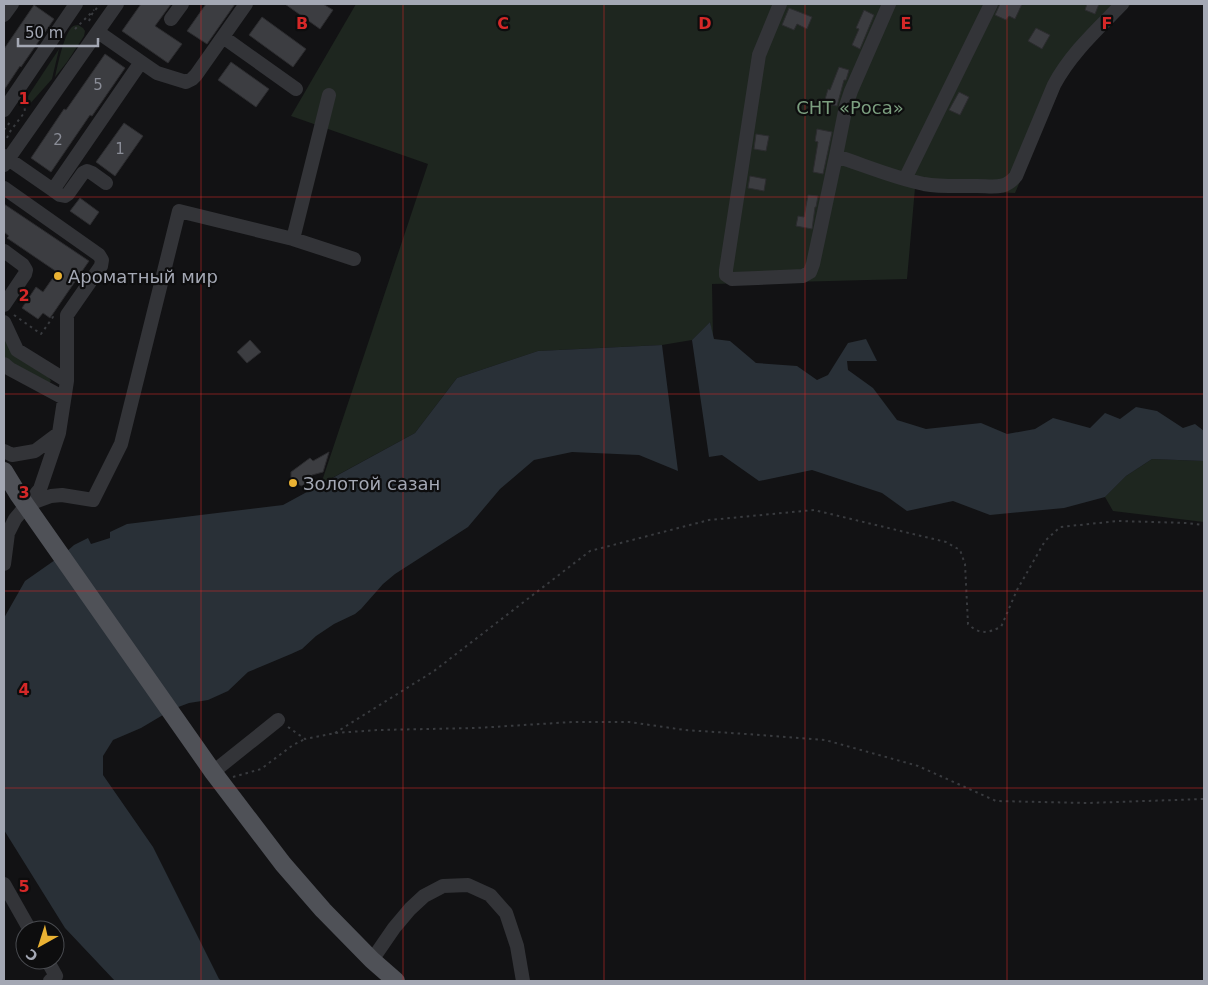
<svg xmlns="http://www.w3.org/2000/svg" width="1208" height="985" font-family="'DejaVu Sans',sans-serif">
  <style>
    .green { fill: #1e261f }
    .water { fill: #293037 }
    .building { fill: #3c3d41; stroke: #2c2c2f }
    .lines { fill: none; stroke-linecap: round; stroke-linejoin: round }
    .path { stroke: #393b3f; stroke-width: 2; stroke-dasharray: 2.5 4; stroke-linecap: butt }
    .minor { stroke: #333438; stroke-width: 14 }
    .major { stroke: #4f5157; stroke-width: 18 }
    .grid { fill: none; stroke: #d62828; stroke-width: 1; stroke-opacity: 0.55 }
    .poi-dot { fill: #eab233; stroke: #0d0d0e; stroke-width: 2 }
    .labels { text-anchor: middle; dominant-baseline: central; stroke-width: 4.5; stroke-linejoin: round; paint-order: stroke }
    .number-label { font-size: 15px; fill: #8a8d97 }
    .park-label { font-size: 18px; fill: #7b9e7f; stroke: #0d0d0e }
    .poi-label { font-size: 18px; fill: #a4a8b4; stroke: #0d0d0e; text-anchor: start }
    .grid-label { font-size: 16px; text-anchor: middle; font-weight: bold; fill: #d62828; stroke: #0d0d0e; stroke-width: 4.5; stroke-linejoin: round; paint-order: stroke }
  </style>
  <rect width="100%" height="100%" fill="#121214"/>
  <path class="green" d="M356,4H1131L1069,67L1015,193L915,188L907,279L712,284L713,339L710,322L692,340L662,345L538,351L457,378L415,433L321,484L428,164L291,116Z
    M78,25L83,28L85,31L84,36L67,62L55,77C58,64 63,38 71,28C74,25 74,26 78,25Z
    M59,49L52,79L28,106V96Z
    M4,331L48,376L51,381L47,386L4,357Z
    M1152,459L1204,461V522L1113,511L1105,497L1126,476Z"/>
  <path class="water" d="M710,322L714,339L730,341L756,363L797,366L817,380L828,375L848,343L866,339L877,361H847L848,370L873,388L897,420L926,429L981,423L1007,434L1035,429L1053,418L1090,428L1105,413L1120,419L1136,407L1157,411L1183,428L1195,424L1204,431V461L1152,459L1126,476L1105,497L1064,508L990,515L953,501L907,511L882,493L812,470L759,481L722,455L709,457L692,340Z
    M662,345L678,471L639,455L572,452L534,460L500,489L468,527L395,574L383,584L361,609L355,614L334,624L316,636L302,649L291,654L248,672L228,691L208,700L189,703L173,709L141,728L113,740L103,756V775L153,847L219,979L222,981H115L65,928L4,830V618L25,581L65,553L74,545L88,538L91,544L110,538V532L127,524L283,505L415,433L457,378L538,351Z"/>
  <path class="building" d="M141,4H171L155,26L182,44L168,63L122,31Z
    M206,4H235L207,44L187,31Z
    M285,4H323L333,10L320,29Z
    M1000,4H1022L1015,19L1009,16L1006,20L995,15Z
    M1087,4H1099L1095,14L1085,10Z
    M34,5L54,19L21,67L20,66L4,90V49Z
    M789,8L812,17L807,29L797,24L794,30L782,25Z
    M864,10L874,15L860,49L852,45L859,29L856,28Z
    M262,17L306,49L293,67L249,35Z
    M1036,28L1050,35L1042,49L1028,41Z
    M105,54L125,68L92,116L90,115L51,172L31,158L64,109L66,110Z
    M231,62L269,89L256,107L218,80Z
    M839,67L849,70L846,80H844L837,106L824,103L828,89L830,90Z
    M959,92L969,97L960,115L949,110Z
    M124,123L143,136L115,176L96,162Z
    M817,129L832,132L823,174L813,172L818,142L815,141Z
    M756,134L769,136L766,151L754,149Z
    M750,176L766,179L764,191L748,188Z
    M808,195L818,196L816,207H815L812,229L796,226L798,216L804,217Z
    M80,198L99,212L90,225L70,211Z
    M4,204L89,261L50,318L43,313L38,319L22,308L36,287L43,292L57,272L7,238L9,236L4,232Z
    M250,340L261,352L247,363L237,352Z
    M329,452L323,472L312,475L311,479L302,486L295,483L291,478V472L310,458L313,461Z"/>
  <g class="lines">
    <path class="path" d="M89,21L92,14L100,4
      M75,29L94,10
      M24,102L25,112
      M4,130L10,122
      M7,138L9,133L24,113
      M14,315L41,334L53,317H54
      M288,727L305,739L335,733L378,730L476,728L572,722H629L685,730L746,734L825,740L918,766L996,801L1087,803L1204,799
      M335,733L434,671L590,551L709,520L814,510L946,542L960,550L965,564L968,624C980,635 987,633 1001,627L1017,590L1045,541L1060,527L1118,521L1187,523L1204,525
      M233,777L261,769L293,745L305,739"/>
    <path class="minor" d="M780,4L759,55L726,270V275L732,279L803,276L810,272L813,264L836,156C864,165 894,178 924,184C941,187 959,186 977,186C993,186 1005,190 1016,176L1054,85C1071,53 1098,29 1122,4
      M4,15L12,4
      M171,19L182,4
      M98,32L141,62
      M223,37L296,89
      M4,110L76,4
      M4,156L53,190L141,62L157,73L186,82L192,79L196,75L246,4
      M836,156L846,106L851,91L889,4
      M4,165L117,4
      M905,179L991,4
      M4,188L99,255L102,260L101,266L67,315V381L59,433L40,489L15,519L8,533L4,564
      M53,190L60,195L65,196L68,194L83,173L87,171L92,173L106,183
      M293,239L329,95
      M4,251L23,265L26,270L25,274L4,305
      M4,322L17,350L67,381
      M4,364L10,369L64,398
      M4,451L12,455L35,451L59,433
      M26,505L51,496L62,495L93,500L121,444L179,211L293,239L354,259
      M213,772L278,720
      M4,884L30,930
      M47,960L56,976L50,981
      M372,960L394,928L410,909L424,896L443,886L468,885L490,895L506,913L517,946L523,981"/>
    <path class="major" d="M4,471L18,494L213,772L283,864L323,910L372,960L396,981"/>
  </g>
  <path class="grid" d="M201,4V981M403,4V981M604,4V981M805,4V981M1007,4V981M4,197H1204M4,394H1204M4,591H1204M4,788H1204"/>
  <g class="poi-dot">
    <circle cx="58" cy="276" r="5"/>
    <circle cx="293" cy="483" r="5"/>
  </g>
  <g class="labels">
    <g class="number-label">
      <text x="98" y="85">5</text>
      <text x="58" y="140">2</text>
      <text x="120" y="149">1</text>
    </g>
    <g class="park-label">
      <text x="850" y="107">СНТ «Роса»</text>
    </g>
    <g class="poi-label">
      <text x="68" y="276">Ароматный мир</text>
      <text x="303" y="483">Золотой сазан</text>
    </g>
  </g>
  <g class="grid-label">
    <text x="302" y="29">B</text>
    <text x="503" y="29">C</text>
    <text x="705" y="29">D</text>
    <text x="906" y="29">E</text>
    <text x="1107" y="29">F</text>
    <text x="24" y="104">1</text>
    <text x="24" y="301">2</text>
    <text x="24" y="498">3</text>
    <text x="24" y="695">4</text>
    <text x="24" y="892">5</text>
  </g>
  <rect width="1208" height="985" fill="none" stroke="#a4a8b4" stroke-width="10"/>
  <g transform="translate(40 945) rotate(219)"><circle r="24" fill="#0d0d0e" stroke="#494b50"/>
  <path d="M0-4L9 19L0 12L-9 19Z" fill="#eab233"/>
  <text y="-8" font-size="14" font-weight="bold" text-anchor="middle" fill="#a4a8b4">С</text>
  </g>
  <path d="M18 38v8h80v-8" fill="none" stroke="#a4a8b4" stroke-width="2.5"/>
  <text x="25" y="38" font-size="15" fill="#a4a8b4" stroke="#0d0d0e" stroke-width="4" paint-order="stroke">50 m</text>
</svg>
